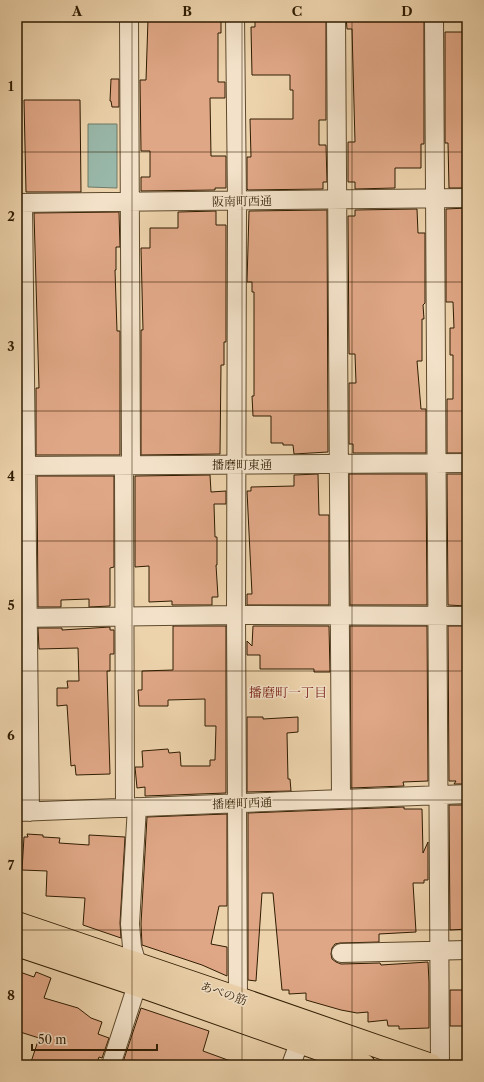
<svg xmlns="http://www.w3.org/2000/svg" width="484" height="1082" font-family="'Libre Caslon Text','Noto Serif JP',serif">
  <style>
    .water { fill: #99b8aa; stroke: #6f7a67 }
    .building { fill: #e0a786; stroke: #2f1c02 }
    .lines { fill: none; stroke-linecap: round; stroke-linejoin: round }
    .street-casing { stroke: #5e4a2c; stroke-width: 20 }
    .primary-casing { stroke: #2f1c02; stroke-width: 24 }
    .street { stroke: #f3e2c9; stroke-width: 18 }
    .primary { stroke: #edd3ac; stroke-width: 22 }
    .grid { fill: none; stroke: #2f1c02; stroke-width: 1; stroke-opacity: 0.55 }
    .labels { text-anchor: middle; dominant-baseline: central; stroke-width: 3; stroke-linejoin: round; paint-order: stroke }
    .street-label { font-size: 12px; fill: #2f1c02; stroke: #f3e2c9 }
    .neighbourhood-label { font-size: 13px; fill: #7a1f14; stroke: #f3e2c9 }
    .neatline { fill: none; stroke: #2f1c02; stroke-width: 1.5 }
    .grid-label { font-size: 13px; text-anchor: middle; font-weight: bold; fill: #2f1c02 }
  </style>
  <rect width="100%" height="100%" fill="#edd3ac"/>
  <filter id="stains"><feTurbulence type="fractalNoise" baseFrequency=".005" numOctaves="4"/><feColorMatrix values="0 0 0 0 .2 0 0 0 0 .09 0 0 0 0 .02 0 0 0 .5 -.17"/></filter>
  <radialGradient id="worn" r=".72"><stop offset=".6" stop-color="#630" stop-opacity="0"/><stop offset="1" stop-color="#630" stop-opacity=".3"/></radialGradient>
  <path class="water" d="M88,124H117V188L88,187Z"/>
  <path class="building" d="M151,17H221V33H218V82H225V98H210L211,156H226V188H215V190L141,191V177H150V151H141L140,80H146L148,19H151Z
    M255,17H326V120H319V145H326L327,182H323V189L248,190L247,189V157H251L250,119H293V90H290V75H252L251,27H255Z
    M346,17H424V144H421V168H395V188L355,189V182H348V142H355L352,29H347Z
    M445,32H467V188H449L448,143H445Z
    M111,79H119V107H112L111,101H110Z
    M24,100H80L81,192H26Z
    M467,208V453H447V399H453V355H450V328H454L453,302H446V209Z
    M417,209L418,233H425V303L423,305L424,319H422V361H417L421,409H426V453H353V444H349V383H356L355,354H349L348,216H355V210Z
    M327,210L328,452L294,454L293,445H283V443H271V416H253L252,396H254V292H252V282H247L249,211Z
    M216,211V225H226V342H224V365H221L220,454L141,455V330H143L141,248H150V228H178V212Z
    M119,212L120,247H116V270H115L117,331H120V455H36V388H39L34,213Z
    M318,474L319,515H329V605H247V594H252L247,491H251V487L294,486V475Z
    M349,474H426L427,605H350Z
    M447,474H467V606L448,605Z
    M210,475L211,492L226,491V504H214L215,537H217V565H216L218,597H212V605H172V601L149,602V566L135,567V476Z
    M37,476H114V567L110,568V606L89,607V599L61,600V607H38Z
    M173,626H226V793L145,796V787L137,788L135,767H143L142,751L168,749L169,753L180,752L181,766H210V760H215L216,726H205V699L168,700V706H139L138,690H142V671L173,670Z
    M253,626H329L330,672H314V669H260V655H247V641L252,646Z
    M350,626H427L428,781L403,782L404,786L351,788Z
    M448,626H467V784H454L456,781H449Z
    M110,627V630H114V654H110V671H107L110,774L76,775L75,765L71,766L67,705L57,706V688H68L67,681H79L78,648L39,649L38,628H62V630Z
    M247,717H263V719L298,717V732L287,733L288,779H290L291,791L247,792Z
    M449,805H467V929L450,930Z
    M404,807V809H422L423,853L428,842V880H424V883H413L416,932L379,934V942L340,943L335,944L332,948L331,954L332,959L336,962L341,964L380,963L381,965L428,962L429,982V1028L399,1029V1026H388L387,1020L368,1022V1012L357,1013L341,1010L306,1000V993L289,994V990H282L273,893H262L256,981L248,980V813Z
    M227,814V906H219L211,944L227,947V976L202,965L142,945L141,924L147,817Z
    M27,834L43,835V837L60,838L59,843L89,845V835L125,837L120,923L121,938L83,925L85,898L46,896L47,871L22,870L24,837H28Z
    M17,971L34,977L36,972L51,978L44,998L78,1008L91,1018L102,1022L98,1034L109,1038L102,1058L99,1057L96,1065H30L39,1038L17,1031Z
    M450,990H467V1026H450Z
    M141,1008L209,1031L203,1051L236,1063V1065H122Z"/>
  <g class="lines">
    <g class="street-casing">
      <path id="street" d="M129,17L131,465
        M235,17L237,201L236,615L238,998
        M336,17L341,799
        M434,17L440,1065
        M17,203L467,198
        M23,203L30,812
        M17,466L467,463
        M124,466L125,808
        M17,618L236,615L467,616
        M17,812L467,794
        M341,953L467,950
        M111,1065L137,985V964L132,947L130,924L137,807
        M291,1065L299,1043"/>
    </g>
    <g class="primary-casing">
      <path id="primary" d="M17,923L238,998L431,1065
        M17,945L149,989L364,1065"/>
    </g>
    <use href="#street" class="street"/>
    <use href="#primary" class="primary"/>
  </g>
  <path class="grid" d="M132,17V1065M242,17V1065M352,17V1065M17,152H467M17,282H467M17,411H467M17,541H467M17,671H467M17,800H467M17,930H467"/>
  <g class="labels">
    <g class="street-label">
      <text transform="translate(242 201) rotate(-1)">阪南町西通</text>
      <text x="242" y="464">播磨町東通</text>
      <text transform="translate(242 803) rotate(-2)">播磨町西通</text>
      <text transform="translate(224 993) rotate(19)">あべの筋</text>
    </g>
    <g class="neighbourhood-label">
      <text x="288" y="692">播磨町一丁目</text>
    </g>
  </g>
  <rect width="484" height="1082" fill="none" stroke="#edd3ac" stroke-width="44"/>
  <path d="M32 1044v6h125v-6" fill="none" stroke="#2f1c02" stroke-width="2"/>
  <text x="38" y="1044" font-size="12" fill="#2f1c02" stroke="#f3e2c9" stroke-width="3" paint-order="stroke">50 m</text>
  <rect x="22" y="22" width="440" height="1038" class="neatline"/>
  <g class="grid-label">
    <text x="77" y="16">A</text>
    <text x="187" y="16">B</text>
    <text x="297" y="16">C</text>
    <text x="407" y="16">D</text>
    <text x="11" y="91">1</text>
    <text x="11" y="221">2</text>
    <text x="11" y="351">3</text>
    <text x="11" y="481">4</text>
    <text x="11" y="610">5</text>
    <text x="11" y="740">6</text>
    <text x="11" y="870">7</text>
    <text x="11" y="1000">8</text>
  </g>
  <rect width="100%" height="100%" filter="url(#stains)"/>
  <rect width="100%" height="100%" fill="url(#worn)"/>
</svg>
